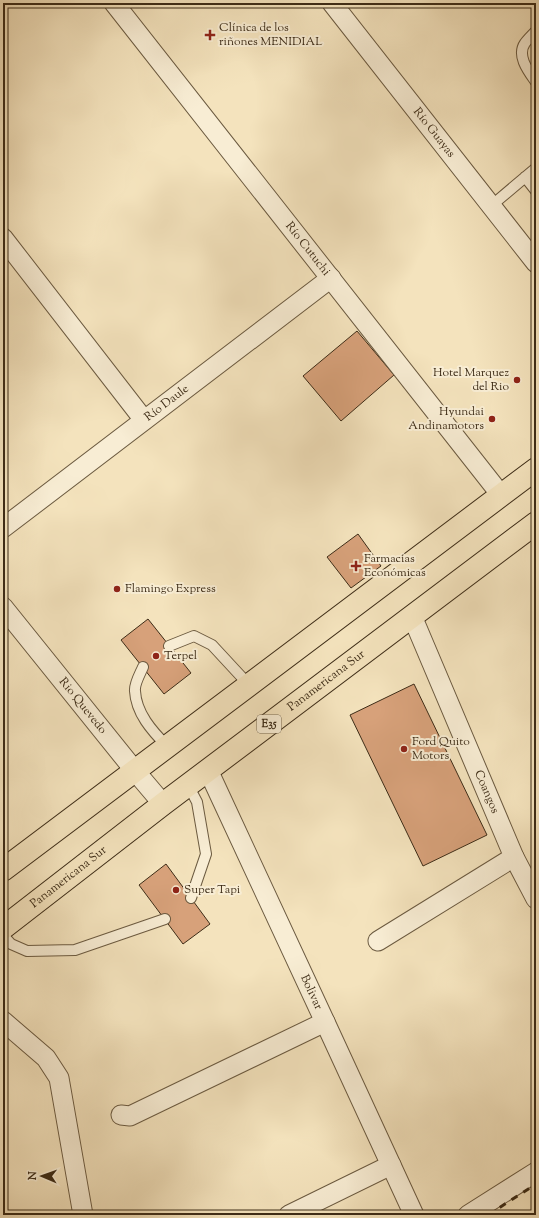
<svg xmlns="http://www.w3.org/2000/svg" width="539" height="1218" font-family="'Sorts Mill Goudy',serif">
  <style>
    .building { fill: #d7a17a; stroke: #3d2c17 }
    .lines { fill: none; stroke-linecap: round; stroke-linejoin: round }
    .lane-casing { stroke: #6b5a40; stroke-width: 12 }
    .street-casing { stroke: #6b5a40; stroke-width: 21 }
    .highway-casing { stroke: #3d2c17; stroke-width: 24 }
    .lane { stroke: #f8edd4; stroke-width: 10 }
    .street { stroke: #f8edd4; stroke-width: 19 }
    .highway { stroke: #f4e3bd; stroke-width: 22 }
    .rail { stroke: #3d2c17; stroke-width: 3; stroke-dasharray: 7 7; stroke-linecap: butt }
    .poi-dot { fill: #8f2418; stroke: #f8edd4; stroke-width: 1.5 }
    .labels { text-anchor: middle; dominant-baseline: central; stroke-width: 4; stroke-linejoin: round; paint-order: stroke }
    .shield { fill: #f8edd4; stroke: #756650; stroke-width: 1 }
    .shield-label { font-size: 11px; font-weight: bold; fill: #3d2c17 }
    .poi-label { font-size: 12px; fill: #3d2c17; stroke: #f8edd4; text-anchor: start }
    .street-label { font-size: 12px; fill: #3d2c17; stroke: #f8edd4 }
  </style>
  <rect width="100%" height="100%" fill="#f4e3bd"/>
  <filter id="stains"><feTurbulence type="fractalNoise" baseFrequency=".005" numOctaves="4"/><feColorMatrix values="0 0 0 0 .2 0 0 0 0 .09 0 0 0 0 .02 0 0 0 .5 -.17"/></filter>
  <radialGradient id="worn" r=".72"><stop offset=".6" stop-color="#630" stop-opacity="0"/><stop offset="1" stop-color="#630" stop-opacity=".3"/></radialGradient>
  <path class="building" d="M357,331L394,375L341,421L303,376Z
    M358,534L381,566L351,588L327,557Z
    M148,619L191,673L164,694L121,640Z
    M414,684L487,835L423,866L350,715Z
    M166,864L210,924L183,944L139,885Z"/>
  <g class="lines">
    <g class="lane-casing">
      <path id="lane" d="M536,31C532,35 528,39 525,43C516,56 529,72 536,82
        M525,177L536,191
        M491,206L536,168
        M169,646L194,636L212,645L249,685
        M143,667C140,674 134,684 135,691C136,713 152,731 167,746
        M188,785L197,802L206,854L191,898
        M3,935L11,944L27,951L75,950L165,919"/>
    </g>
    <g class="street-casing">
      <g id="street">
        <path id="s1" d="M114,3L501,495"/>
        <path id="s2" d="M332,3L536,263"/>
        <path d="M3,238L144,420"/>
        <path id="s3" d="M3,528L331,278"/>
        <path id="s4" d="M3,607L135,771L163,804"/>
        <path id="s5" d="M412,616L514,857L536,899"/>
        <path id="s6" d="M208,770L325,1022L414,1215"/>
        <path d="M378,941L514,857"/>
        <path d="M3,1021L46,1058L59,1078L83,1215"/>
        <path d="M121,1115L130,1116L325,1022"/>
        <path d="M289,1215L391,1165"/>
        <path d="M468,1215L536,1172"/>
      </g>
    </g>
    <g class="highway-casing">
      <g id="highway">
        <path d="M3,870L536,469"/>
        <path id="s7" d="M3,928L163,804L536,523"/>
      </g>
    </g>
    <use href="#lane" class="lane"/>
    <use href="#street" class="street"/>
    <use href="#highway" class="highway"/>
    <path class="rail" d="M488,1215L536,1184"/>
  </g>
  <g class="poi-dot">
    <path d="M208 29h4v4h4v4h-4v4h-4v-4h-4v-4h4z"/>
    <circle cx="517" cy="380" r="4"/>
    <circle cx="492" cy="419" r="4"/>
    <path d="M354 560h4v4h4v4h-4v4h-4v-4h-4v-4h4z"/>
    <circle cx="117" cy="589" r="4"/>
    <circle cx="156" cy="656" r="4"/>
    <circle cx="404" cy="749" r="4"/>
    <circle cx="176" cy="890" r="4"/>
  </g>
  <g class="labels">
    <rect class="shield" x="257" y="715" width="24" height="18" rx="3"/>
    <g class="shield-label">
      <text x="269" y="724">E35</text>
    </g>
    <g class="poi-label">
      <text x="219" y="28">Clínica de los<tspan x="219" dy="14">riñones MENIDIAL</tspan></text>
      <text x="509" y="373" text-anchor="end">Hotel Marquez<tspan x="509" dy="14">del Rio</tspan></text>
      <text x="484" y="412" text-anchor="end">Hyundai<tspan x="484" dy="14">Andinamotors</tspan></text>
      <text x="364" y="559">Farmacias<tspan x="364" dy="14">Económicas</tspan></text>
      <text x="125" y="589">Flamingo Express</text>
      <text x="164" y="656">Terpel</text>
      <text x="412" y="742">Ford Quito<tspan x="412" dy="14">Motors</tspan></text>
      <text x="184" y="890">Super Tapi</text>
    </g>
    <g class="street-label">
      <text stroke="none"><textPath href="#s2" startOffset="165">Río Guayas</textPath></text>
      <text stroke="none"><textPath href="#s1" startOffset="313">Río Cutuchi</textPath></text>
      <text stroke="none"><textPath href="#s3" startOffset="206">Río Daule</textPath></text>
      <text stroke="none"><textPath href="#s7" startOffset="407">Panamericana Sur</textPath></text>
      <text stroke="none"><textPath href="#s4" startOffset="127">Rio Quevedo</textPath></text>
      <text stroke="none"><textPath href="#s5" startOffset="191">Coangos</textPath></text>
      <text stroke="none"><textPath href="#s7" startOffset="83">Panamericana Sur</textPath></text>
      <text stroke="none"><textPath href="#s6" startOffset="245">Bolivar</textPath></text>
    </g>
  </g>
  <rect width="539" height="1218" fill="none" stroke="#f4e3bd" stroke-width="16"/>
  <rect x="4" y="4" width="531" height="1210" fill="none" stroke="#3d2c17" stroke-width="2"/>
  <rect x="8" y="8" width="523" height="1202" fill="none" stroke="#3d2c17"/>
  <g transform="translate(42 1176) rotate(272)" stroke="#f8edd4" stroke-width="3" paint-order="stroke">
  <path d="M0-3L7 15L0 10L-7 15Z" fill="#3d2c17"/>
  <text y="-6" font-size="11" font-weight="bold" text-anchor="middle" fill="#3d2c17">N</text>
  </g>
  <rect width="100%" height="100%" filter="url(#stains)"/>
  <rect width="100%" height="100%" fill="url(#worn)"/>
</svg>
